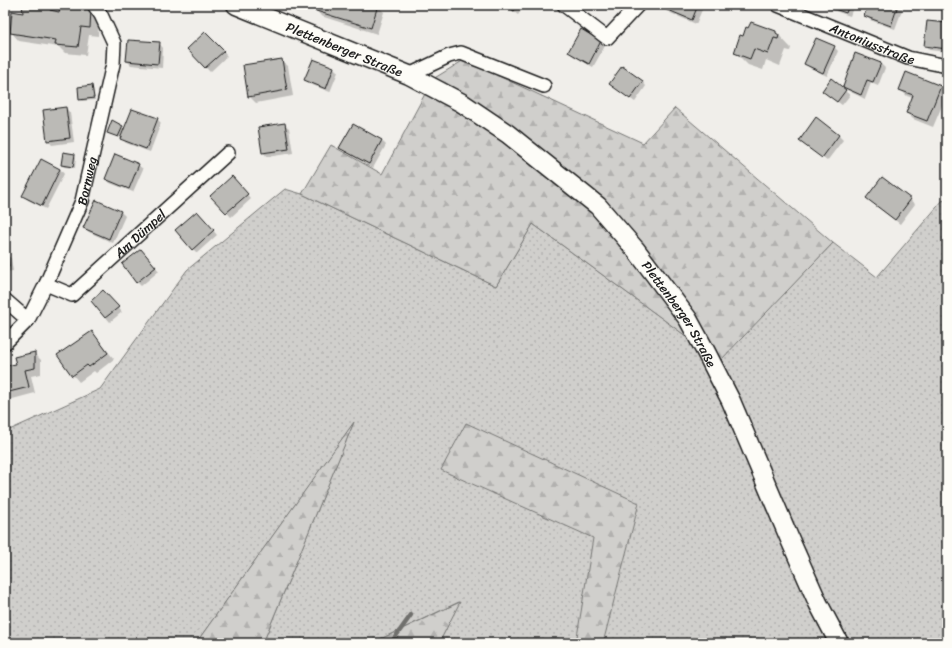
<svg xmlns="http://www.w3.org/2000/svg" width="952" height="648" font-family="Sriracha,sans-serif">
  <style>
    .grass { fill: url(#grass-dots); stroke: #767674 }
    .forest { fill: url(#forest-firs); stroke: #767674 }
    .shadow { fill: #0003 }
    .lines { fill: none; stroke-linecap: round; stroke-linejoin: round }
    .stream { stroke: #706f6d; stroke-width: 4.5 }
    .building { fill: #bbbab6; stroke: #1c1c1c }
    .minor-casing { stroke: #1c1c1c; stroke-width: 16 }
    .secondary-casing { stroke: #1c1c1c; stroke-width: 21 }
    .minor { stroke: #fdfcf7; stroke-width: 13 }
    .secondary { stroke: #fdfcf7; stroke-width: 18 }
    .labels { text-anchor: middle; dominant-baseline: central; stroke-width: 3; stroke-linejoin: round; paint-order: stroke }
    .street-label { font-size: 13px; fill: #1c1c1c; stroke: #fdfcf7 }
  </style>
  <defs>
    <pattern id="grass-dots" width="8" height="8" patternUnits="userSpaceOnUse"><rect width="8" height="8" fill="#d0cfcc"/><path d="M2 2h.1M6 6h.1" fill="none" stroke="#b2b1af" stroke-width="1.8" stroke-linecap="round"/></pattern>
    <pattern id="forest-firs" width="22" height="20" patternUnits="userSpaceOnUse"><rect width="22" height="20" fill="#d0cfcc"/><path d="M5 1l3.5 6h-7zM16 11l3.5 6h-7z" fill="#b2b1af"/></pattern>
  </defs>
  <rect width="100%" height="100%" fill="#f0eeea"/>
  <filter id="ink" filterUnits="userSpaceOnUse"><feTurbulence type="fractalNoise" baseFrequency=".025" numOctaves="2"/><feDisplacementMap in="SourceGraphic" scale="8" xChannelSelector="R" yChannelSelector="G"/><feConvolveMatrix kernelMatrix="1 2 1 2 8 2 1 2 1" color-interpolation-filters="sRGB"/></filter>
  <g filter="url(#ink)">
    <path class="grass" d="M285,189L302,194L496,286L533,224L719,360L833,243L877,277L943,200L947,203V643H439L459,602L372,643H263L353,424L196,643H5V432L100,389L187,270Z"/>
    <path class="forest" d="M464,60L643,143L675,108L833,243L720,361L533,224L496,286L302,194L331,145L382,174L433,79Z
      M354,422L263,643H196Z
      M466,423L639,503L603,643H576L593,538L441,470Z
      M460,602L439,643H372Z"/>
    <path class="shadow" d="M23,5H57L58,12L60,13L61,5H84L99,19L98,36L89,35L86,55L65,53L59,47L19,41L11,32L24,14Z
      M316,5H376L384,12L377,34L321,16L315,9Z
      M505,5H525L518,15Z
      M663,5H704L696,24L666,11L662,7Z
      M821,5H854L850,16L823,7Z
      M869,5H904L895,29L870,20L866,16Z
      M947,24V52L929,50L925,45Z
      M776,32L791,48L790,51L786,50L780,66L766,60L763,70L748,65L736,53L743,37Z
      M210,37L227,56L210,72L188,49Z
      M601,42L605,46L593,67L573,56L569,52Z
      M159,43L163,48L162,68L131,65L127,61Z
      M834,47L838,51L827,76L810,68L806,64Z
      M281,60L288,66L293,96L256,103L249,96Z
      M313,60L334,68L338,72L330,92L310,84L305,80Z
      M880,63L885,68L878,86L871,83L865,99L847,90L844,87Z
      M831,80L850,95L842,105L828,95Z
      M642,81L646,86L635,102L610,84Z
      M92,86L93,88L95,100L82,101L80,99Z
      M940,87L947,94L933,127L913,119L907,113L913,98L907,96L900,89Z
      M66,108L70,113L74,142L52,145L48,140Z
      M157,119L161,123L150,152L126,143L120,137V138L108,132L113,122L125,129Z
      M284,124L289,128L293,153L267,157L263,152Z
      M353,125L382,141L386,145L373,168L345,152L341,148Z
      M838,135L843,140L827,161L800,141Z
      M74,155L76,157L75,168L64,167L62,165Z
      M138,165L143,169L133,192L110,183L106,179Z
      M60,169L64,174L46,209L28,200L24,196Z
      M236,182L251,199L231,217L212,196Z
      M910,200L915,204L900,224L871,202Z
      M96,201L121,212L125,216L113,243L89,232L85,228Z
      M201,216L217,235L197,253L193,249Z
      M5,254L11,258L13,271L5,272Z
      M145,254L159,271L141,286L137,282Z
      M103,291L122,312L110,322L92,301Z
      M92,332L114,359L96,373L94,371L79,382L73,375Z
      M34,353L41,360V374L31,376L35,393L5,401V367L17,364Z"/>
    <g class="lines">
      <path class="stream" d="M391,643L411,615"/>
    </g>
    <path class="building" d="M22,5H50V10L59,12L60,5H82V9H91L90,28L81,27L78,47L55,45L56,40L10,33L12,11L23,13Z
      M315,5H378L371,28L313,10Z
      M505,5H518L514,11Z
      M662,5H698L692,20L661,7Z
      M823,5H849L846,13Z
      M868,5H898L891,26L864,16Z
      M927,21L947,23V49L924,46Z
      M751,22L776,31V33L779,35L778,39L774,38L768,54L754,49L750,59L734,53L740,35L743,36L746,27L748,28Z
      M581,29L601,41L589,64L568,52Z
      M205,32L224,51L205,68L187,49Z
      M816,38L835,46L823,73L804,64Z
      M128,40L160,42L158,64L126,61Z
      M855,53L881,63L873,82L867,80L861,95L843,87Z
      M282,59L287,90L248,97L243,65Z
      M313,59L334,67L326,89L304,80Z
      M622,66L643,81L630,99L609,84Z
      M906,72L941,86L927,121L906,113L913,95L899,90Z
      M831,78L846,90L837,102L822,91Z
      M92,85L94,98L79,100L78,87Z
      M66,107L70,138L47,141L43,110Z
      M132,109L158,118L146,149L120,139Z
      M816,117L839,135L822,158L799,141Z
      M112,120L123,126L118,137L107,133Z
      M285,123L289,149L262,153L258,127Z
      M353,124L382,140L369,164L339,148Z
      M63,152L75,154L73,167L61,165Z
      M115,154L139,164L129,189L105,179Z
      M41,159L60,169L42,206L22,196Z
      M232,176L248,194L226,213L210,196Z
      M882,177L911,199L895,220L866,198Z
      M96,200L121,211L109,239L83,228Z
      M197,211L214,230L192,250L175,230Z
      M141,249L156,267L136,283L122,264Z
      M5,253H7L9,267H5Z
      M103,290L119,307L105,318L91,301Z
      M92,331L108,353L89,367L87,365L72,376L57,355Z
      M35,352V368L25,370L29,387L5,393V366L16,364L14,357Z"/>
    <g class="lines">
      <g class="minor-casing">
        <g id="minor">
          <path d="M564,5L607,38L638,5"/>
          <path id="s1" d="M778,5L908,58L947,66"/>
          <path d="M409,75L449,56L461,53L544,86"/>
          <path id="s2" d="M46,284L72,295L228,153"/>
          <path d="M5,300L28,320"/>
          <path id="s3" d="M5,343L28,320L46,284L82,201L113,64L114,43L101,15L94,5"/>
        </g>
      </g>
      <g class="secondary-casing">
        <g id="secondary">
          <path id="s4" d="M236,5L409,75L462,103L508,134L598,206L636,250L688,319L706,352L731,401L791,542L818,603L839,643"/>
        </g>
      </g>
      <use href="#minor" class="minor"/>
      <use href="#secondary" class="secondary"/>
    </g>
  </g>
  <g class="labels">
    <g class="street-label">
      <text stroke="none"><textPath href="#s1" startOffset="102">Antoniusstraße</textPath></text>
      <text stroke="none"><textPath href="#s4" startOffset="117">Plettenberger Straße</textPath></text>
      <text stroke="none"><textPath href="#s3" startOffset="184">Bornweg</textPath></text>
      <text stroke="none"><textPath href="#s2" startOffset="120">Am Dümpel</textPath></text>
      <text stroke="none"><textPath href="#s4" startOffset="553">Plettenberger Straße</textPath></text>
    </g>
  </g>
  <rect width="952" height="648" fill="none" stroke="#fdfcf7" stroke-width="20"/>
  <rect x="10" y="10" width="932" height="628" fill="none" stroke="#1c1c1c" stroke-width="1.5" filter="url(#ink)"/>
</svg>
